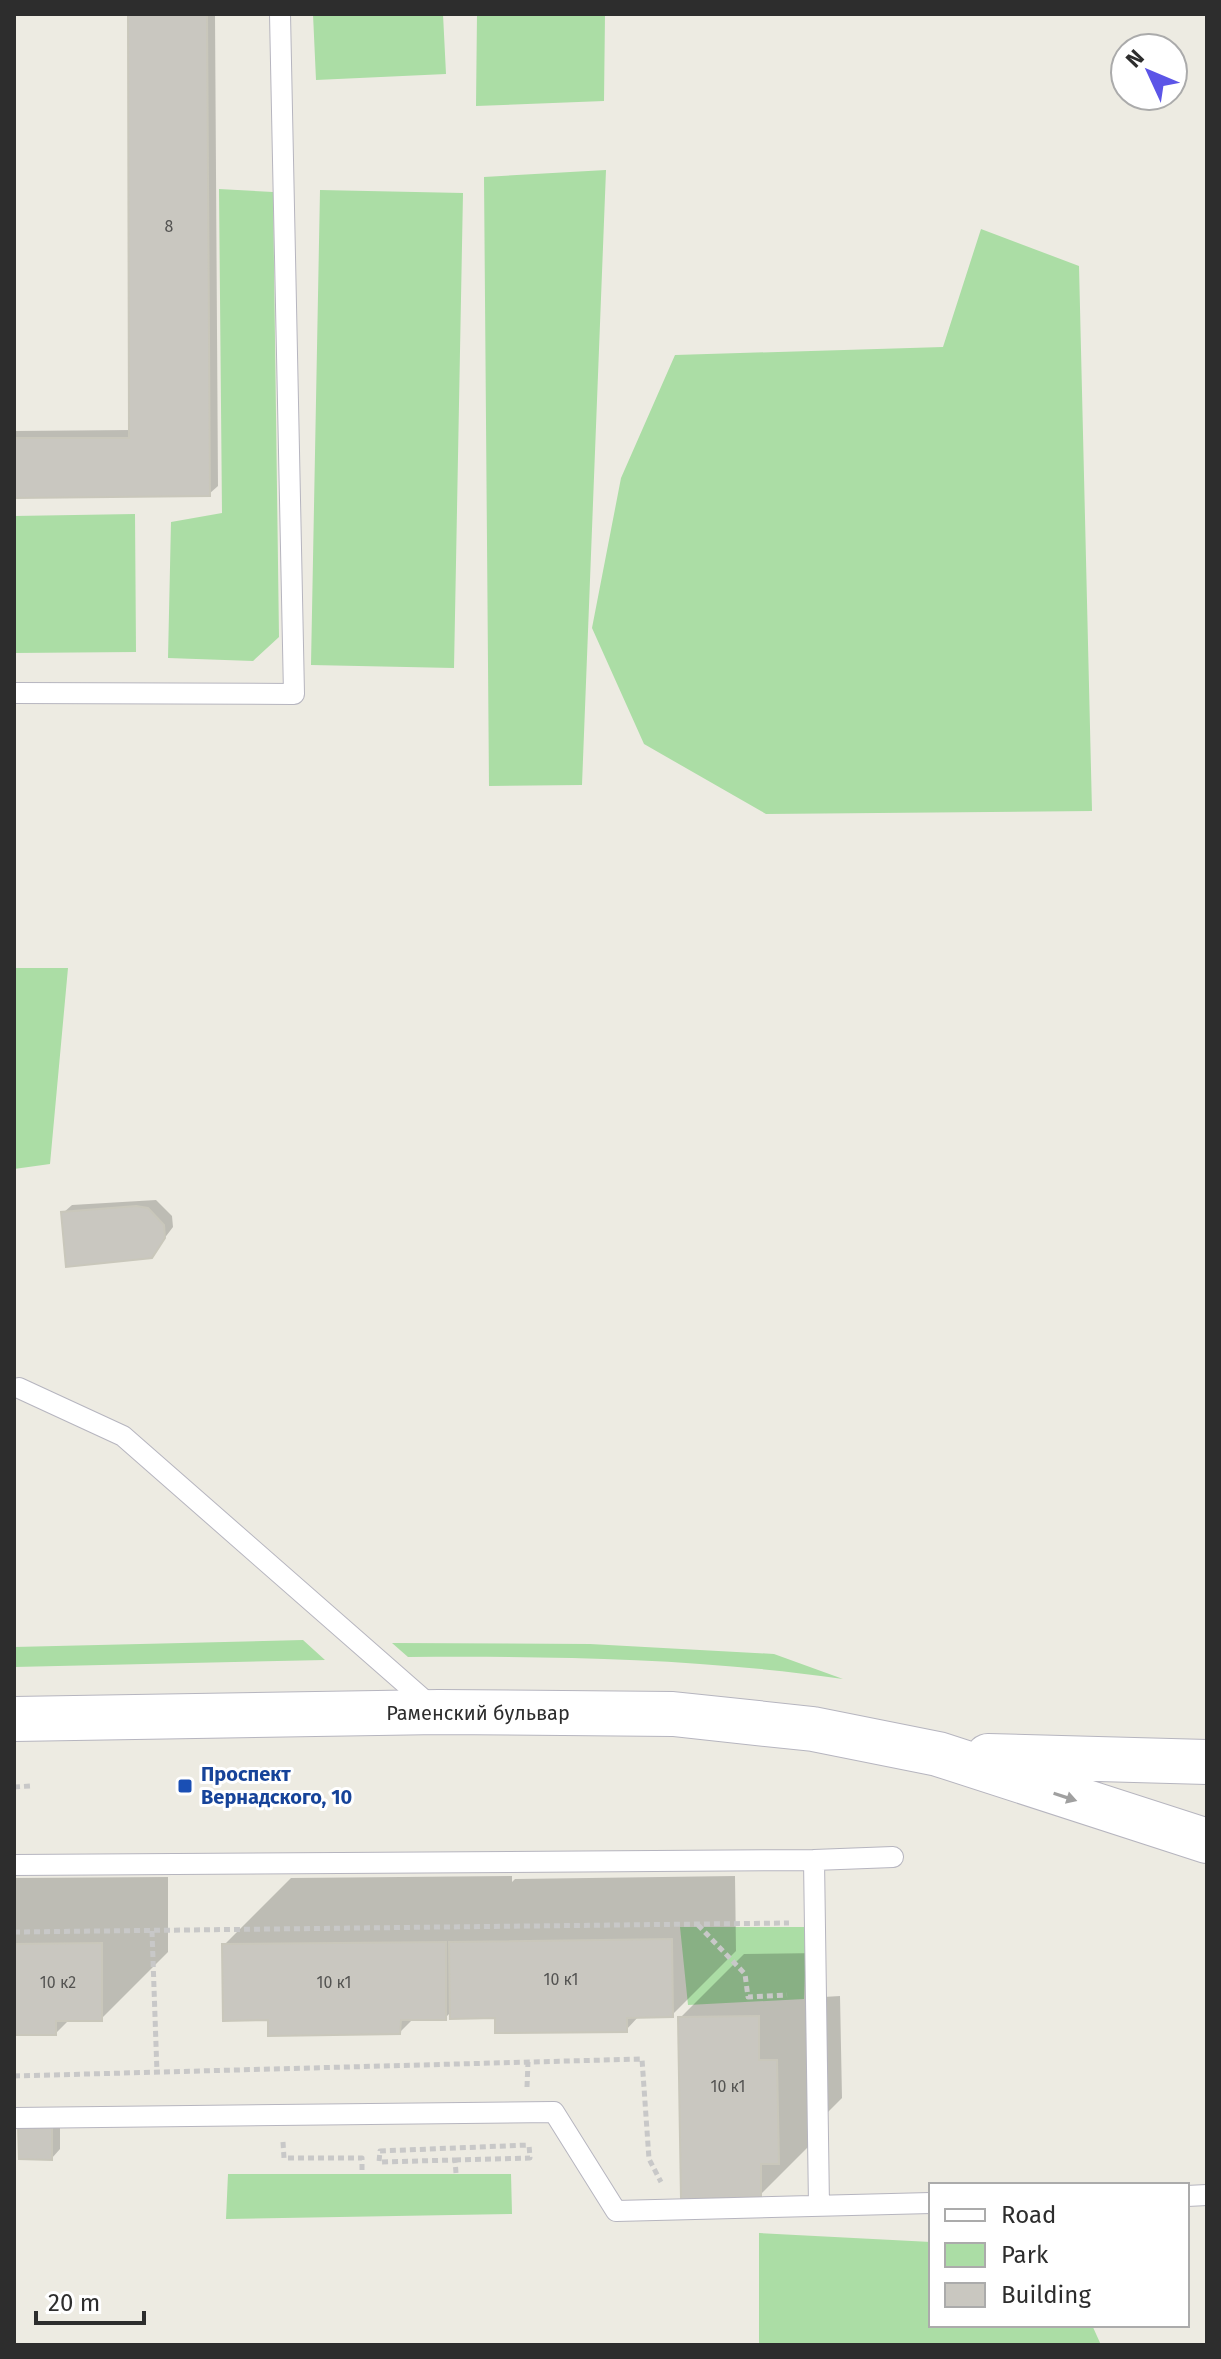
<svg xmlns="http://www.w3.org/2000/svg" width="1221" height="2359" font-family="'Fira Sans',sans-serif">
  <style>
    .green { fill: #abdda5 }
    .shadow { fill: #0003 }
    .building { fill: #c9c7c0; stroke: #c9c7bb; stroke-width: 2 }
    .lines { fill: none; stroke-linecap: round; stroke-linejoin: round }
    .service-casing { stroke: #b6b5bf; stroke-width: 22 }
    .tertiary-casing { stroke: #b6b5bf; stroke-width: 46 }
    .path { stroke: #c8c8c8; stroke-width: 5; stroke-dasharray: 6 4; stroke-linecap: butt }
    .service { stroke: #fff; stroke-width: 20 }
    .tertiary { stroke: #fff; stroke-width: 44 }
    .oneway { fill: #a0a0a0 }
    .transit-dot { fill: #1a4fb4; stroke: #fff; stroke-width: 3 }
    .labels { text-anchor: middle; dominant-baseline: central; stroke-width: 6; stroke-linejoin: round; paint-order: stroke }
    .number-label { font-size: 16px; fill: #545452 }
    .street-label { font-size: 20px; fill: #2d2d2d; stroke: #fff }
    .transit-label { font-size: 20px; font-weight: bold; fill: #164399; stroke: #fff; text-anchor: start }
  </style>
  <rect width="100%" height="100%" fill="#edebe2"/>
  <path class="green" d="M313,14H443L446,74L316,80Z
    M477,14H605L604,101L476,106Z
    M606,170L582,785L489,786L484,177Z
    M219,189L273,192L279,637L253,661L168,658L171,522L222,513Z
    M320,190L463,193L454,668L311,665Z
    M981,229L1079,266L1092,811L766,814L644,744L592,628L621,478L675,355L943,347Z
    M135,514L136,652L14,653V516Z
    M14,968H68L50,1164L14,1169Z
    M303,1640L325,1660L14,1667V1647Z
    M392,1643L590,1644L774,1654L843,1679C697,1658 555,1656 408,1657Z
    M680,1927H807L804,1999L688,2005Z
    M228,2174H511L512,2214L226,2219Z
    M759,2233L931,2242V2325H1092L1101,2345H759Z"/>
  <path class="shadow" d="M130,14H215L218,486L209,494L14,496V431L131,430Z
    M156,1200L172,1216L173,1227L151,1256L63,1213L72,1205Z
    M512,1876V1882L515,1879L735,1876L736,1951L672,2015H640L626,2030L452,2011L445,2018H414L400,2032L270,2018L224,1945L291,1878Z
    M168,1877V1952L101,2019H70L56,2033H14V1878Z
    M822,1953L823,1997L840,1996L842,2098L824,2116V2131L760,2195L680,2018L744,1954Z
    M60,2117V2149L52,2158H21Z"/>
  <path class="building" d="M128,14H207L210,496L14,498V438H129Z
    M136,1206L148,1208L164,1225L165,1238L152,1258L66,1267L61,1212Z
    M672,1939L673,2017L627,2018V2032L495,2033V2018L450,2019L449,1942Z
    M446,1942V2020H401L400,2034L268,2036V2020L223,2021L222,1944Z
    M102,1943V2021H56V2035H14V1944Z
    M759,2016V2060H777L779,2164H761V2197L681,2199L678,2017Z
    M18,2125H52V2160L19,2159Z"/>
  <g class="lines">
    <g class="service-casing">
      <path id="service" d="M14,693L294,694L280,14
        M19,1388L123,1436L431,1706
        M814,1860L893,1857
        M14,1865L814,1860L819,2206
        M14,2118L554,2112L616,2211L931,2203
        M1187,2196L1207,2195"/>
    </g>
    <g class="tertiary-casing">
      <path id="tertiary" d="M14,1719L439,1712L673,1714L813,1729L938,1754L1207,1841
        M988,1756L1207,1762"/>
    </g>
    <path class="path" d="M14,1787L30,1786
      M698,1925L745,1974L748,1997L787,1995
      M152,1931L157,2073
      M14,1932L789,1923
      M14,2076L642,2059L649,2159L661,2182
      M527,2087L528,2062
      M283,2142L284,2158H362V2174
      M455,2160L530,2158L529,2145
      M456,2173L455,2160L379,2162L380,2151L529,2145"/>
    <use href="#service" class="service"/>
    <use href="#tertiary" class="tertiary"/>
  </g>
  <defs><path id="oneway-solid" d="M-6-.8H1V-3.2L6.5 0L1 3.2V.8H-6Z" transform="scale(2)"/></defs>
  <use class="oneway" href="#oneway-solid" transform="translate(1065 1797) rotate(18)"/>
  <rect class="transit-dot" x="177" y="1778" width="16" height="16" rx="4"/>
  <g class="labels">
    <g class="number-label">
      <text x="169" y="226">8</text>
      <text x="561" y="1979">10 к1</text>
      <text x="58" y="1982">10 к2</text>
      <text x="334" y="1982">10 к1</text>
      <text x="728" y="2086">10 к1</text>
    </g>
    <g class="street-label">
      <text x="478" y="1713">Раменский бульвар</text>
    </g>
    <g class="transit-label">
      <text x="201" y="1774">Проспект<tspan x="201" dy="23">Вернадского, 10</tspan></text>
    </g>
  </g>
  <rect width="1221" height="2359" fill="none" stroke="#2d2d2d" stroke-width="32"/>
  <rect x="929" y="2183" width="260" height="144" fill="#ffffff" stroke="#ababab" stroke-width="2"/>
  <rect x="945" y="2209" width="40" height="12" fill="#ffffff" stroke="#ababab" stroke-width="2"/>
  <text x="1001" y="2223" font-size="24" fill="#2d2d2d">Road</text>
  <rect x="945" y="2243" width="40" height="24" fill="#abdda5" stroke="#ababab" stroke-width="2"/>
  <text x="1001" y="2263" font-size="24" fill="#2d2d2d">Park</text>
  <rect x="945" y="2283" width="40" height="24" fill="#c9c7c0" stroke="#ababab" stroke-width="2"/>
  <text x="1001" y="2303" font-size="24" fill="#2d2d2d">Building</text>
  <g transform="translate(1149 72) rotate(314)"><circle r="38" fill="#ffffff" stroke="#ababab" stroke-width="2"/>
  <path d="M0-6L14 30L0 20L-14 30Z" fill="#5c55e7"/>
  <text y="-12" font-size="22" font-weight="bold" text-anchor="middle" fill="#2d2d2d">N</text>
  </g>
  <path d="M36 2311v12h108v-12" fill="none" stroke="#2d2d2d" stroke-width="4"/>
  <text x="48" y="2311" font-size="24" fill="#2d2d2d" stroke="#ffffff" stroke-width="6" paint-order="stroke">20 m</text>
</svg>
